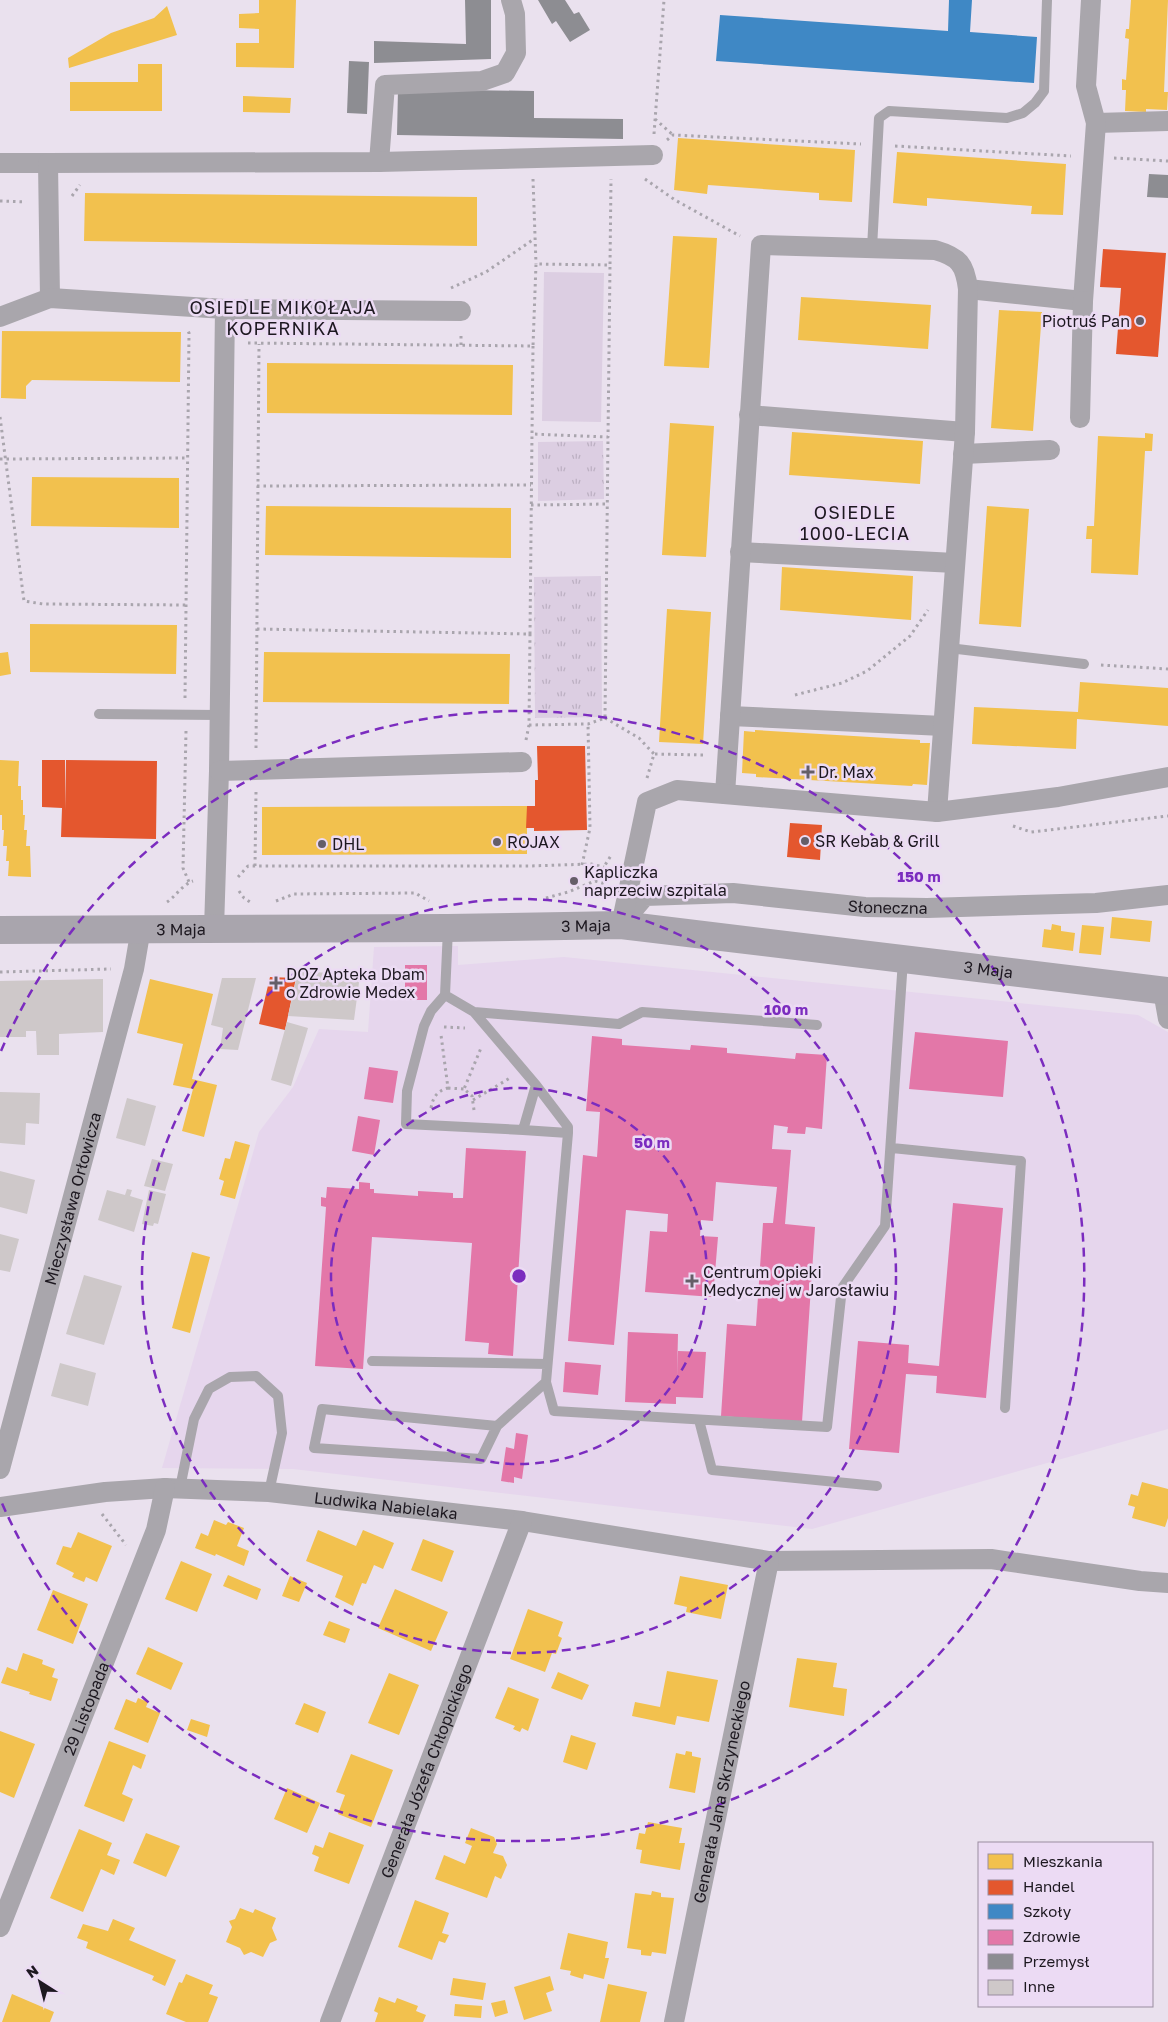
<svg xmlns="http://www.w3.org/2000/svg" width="1168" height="2022" font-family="'Golos Text',sans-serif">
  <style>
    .built { fill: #e6d6ed }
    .grass { fill: url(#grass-tufts) }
    .pitch { fill: #dccee2 }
    .homes { fill: #f2c14e }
    .shops { fill: #e4572e }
    .schools { fill: #3f88c5 }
    .health { fill: #e377a8 }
    .industry { fill: #8d8d92 }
    .building { fill: #cec8c9 }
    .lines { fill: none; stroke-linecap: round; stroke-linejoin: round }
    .path { stroke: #a9a5ad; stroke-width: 3; stroke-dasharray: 2.5 4; stroke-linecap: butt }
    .lane { stroke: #a9a6ac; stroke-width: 10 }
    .street { stroke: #a9a6ac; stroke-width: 20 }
    .secondary { stroke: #a9a5ad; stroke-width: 28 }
    .ring { fill: none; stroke: #7b2cbf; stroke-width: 2.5; stroke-dasharray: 9 6 }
    .poi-dot { fill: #655e68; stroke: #ecdbf4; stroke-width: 2 }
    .labels { text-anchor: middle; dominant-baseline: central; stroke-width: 5; stroke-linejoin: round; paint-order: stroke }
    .poi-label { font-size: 16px; fill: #1d1820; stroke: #ecdbf4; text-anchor: start }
    .street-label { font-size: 16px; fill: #1d1820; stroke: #ecdbf4 }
    .neighbourhood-label { font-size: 18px; letter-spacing: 1px; fill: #1d1820; stroke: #ecdbf4 }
    .centre { fill: #7b2cbf; stroke: #ecdbf4; stroke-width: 2.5 }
    .ring-label { font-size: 15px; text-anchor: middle; font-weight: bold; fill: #7b2cbf; stroke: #ecdbf4; stroke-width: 5; stroke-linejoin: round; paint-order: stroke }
  </style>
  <defs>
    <pattern id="grass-tufts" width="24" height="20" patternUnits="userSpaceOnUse" patternTransform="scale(1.25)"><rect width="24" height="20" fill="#dccee2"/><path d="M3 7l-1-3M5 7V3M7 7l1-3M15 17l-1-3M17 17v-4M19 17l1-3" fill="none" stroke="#bcb0c2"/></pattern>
  </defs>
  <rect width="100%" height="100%" fill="#eae1ee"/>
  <path class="built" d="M458,946V965L564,957L1138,1015L1168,1032V1429L812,1529L293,1469L162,1468L259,1132L293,1087L319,1029L368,1032L374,947Z"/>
  <path class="grass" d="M603,441L604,499L538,501V442Z
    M601,576L602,717L535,718L534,577Z"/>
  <path class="pitch" d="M544,272L604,273L601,422L542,421Z"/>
  <path class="homes" d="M259,0H296L294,68L236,67V43H259V29L239,28V14L259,13Z
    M1131,0H1168L1164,92H1168L1167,110L1146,109V112L1125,111L1126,90H1122V79L1126,80L1129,39L1125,38L1126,29H1129Z
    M167,6L177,35L69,68L68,58L111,33L154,18Z
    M138,64H162V111H70V82H138Z
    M243,96L291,98L290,113L243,112Z
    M678,138L855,150L852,202L819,200V193L708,185L707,194L674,190Z
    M897,152L1066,164L1063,215L1031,214L1032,206L927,198V206L893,203Z
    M85,193L477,197V246L84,241Z
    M673,236L717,238L709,368L664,366Z
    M801,297L931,305L928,349L798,340Z
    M999,310L1042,312L1033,431L991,428Z
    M2,331L181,332L180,382L32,380L26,386V399L1,398Z
    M267,363L513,365L512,415L267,413Z
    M670,423L714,426L706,557L662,555Z
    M792,432L923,441L920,484L789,475Z
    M1145,433L1153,434L1152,451H1145L1138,575L1091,573L1092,539H1086L1087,526H1094L1098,436L1145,438Z
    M32,477L179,478V528L31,526Z
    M266,506L511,508V558L265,555Z
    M987,506L1029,509L1021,627L979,624Z
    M782,567L913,576L911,620L780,610Z
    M667,609L711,612L703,744L659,742Z
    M30,624L177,625L176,674L30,672Z
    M8,652L11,674L0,676V653Z
    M264,652L510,654L509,704L263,702Z
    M1080,682L1168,688V726L1077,719L1076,749L972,744L974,707L1078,712Z
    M755,730L920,740V743H930L927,785L913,784L912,786L756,777V774L742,773L744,731L755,732Z
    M0,760L19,761L18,786H21V800H23V815H25L24,830H27L26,846H30L31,877L8,876L9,861H6L7,846H3L4,830H2V815H0Z
    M527,806V854L262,855V807Z
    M1112,917L1152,921L1150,942L1110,938Z
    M1052,924L1061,926V931L1075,933L1073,951L1042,947L1044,929L1051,930Z
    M1082,925L1104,927L1101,955L1079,953Z
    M150,979L213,994L192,1079L217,1085L204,1137L182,1131L193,1089L173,1085L183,1044L137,1033Z
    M235,1141L250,1145L235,1199L220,1195L224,1181L219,1179L225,1158L230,1159Z
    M192,1252L210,1257L190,1333L172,1328Z
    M1142,1482L1168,1489V1518L1165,1527L1132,1518L1135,1507L1128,1505L1131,1494L1138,1496Z
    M214,1520L226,1525L228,1522L244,1528L237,1546L249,1551L244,1566L216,1554L215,1556L195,1548L201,1533L208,1536Z
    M318,1530L356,1546L363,1530L394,1543L383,1569L374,1565L366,1584L362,1583L353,1606L335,1597L343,1576L306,1561Z
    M78,1532L112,1546L97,1582L86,1577L84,1582L72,1577L74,1573L56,1564L63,1546L71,1548Z
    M423,1539L454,1551L442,1582L411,1570Z
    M181,1561L212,1574L197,1612L165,1599Z
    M228,1575L261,1589L257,1600L223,1586Z
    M290,1576L307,1583L299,1602L282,1596Z
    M680,1576L728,1585L721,1619L686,1612L687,1607L674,1604Z
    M395,1589L448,1612L431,1651L378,1628Z
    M53,1590L88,1604L73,1644L37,1630Z
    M528,1609L563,1622L558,1636L562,1638L556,1654L552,1653L545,1672L510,1659Z
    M329,1621L350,1629L345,1643L323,1635Z
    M148,1647L183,1663L171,1690L136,1674Z
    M23,1653L43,1660L42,1664L55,1669L52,1677L58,1679L51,1701L29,1694L30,1692L1,1683L7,1667L17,1671Z
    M797,1658L837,1663L833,1687L847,1689L844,1716L789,1707Z
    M667,1671L718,1680L709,1722L677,1716L675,1725L632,1716L635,1702L660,1707Z
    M558,1672L589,1685L582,1700L551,1688Z
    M389,1673L419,1685L399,1735L368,1723Z
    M508,1687L539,1699L528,1731L522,1728L520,1732L513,1729L515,1726L495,1718Z
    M138,1698L148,1702L146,1707L160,1713L148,1743L114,1729L126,1699L136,1703Z
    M304,1703L326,1712L318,1733L295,1724Z
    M191,1719L210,1725L207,1737L187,1730Z
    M0,1731L35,1744L14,1798L0,1792Z
    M571,1735L596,1743L587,1770L563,1762Z
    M109,1741L146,1755L141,1769L133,1765L122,1794L133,1799L124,1822L84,1806Z
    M686,1751L692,1752V1756L701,1758L695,1793L669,1788L676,1753L685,1755Z
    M351,1754L393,1770L371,1827L338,1814L345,1795L336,1792Z
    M287,1788L320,1803L307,1833L274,1819Z
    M648,1822L682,1828L679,1843H685L680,1870L640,1863L642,1850L636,1849L639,1833L645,1834Z
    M471,1828L494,1837L497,1844L493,1853L503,1856L507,1865L501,1879L495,1876L487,1898L435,1879L444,1855L465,1864L472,1846L465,1843Z
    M79,1829L112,1843L107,1855L120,1860L114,1875L101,1869L83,1912L50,1898Z
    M329,1832L364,1845L349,1884L314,1871L319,1857L312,1854L315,1845L323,1848Z
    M146,1833L180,1846L166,1877L133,1863Z
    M652,1891L661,1893V1897L674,1898L666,1954L652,1952L651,1956L641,1955V1950L627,1948L635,1893L651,1895Z
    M415,1900L449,1913L442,1933L449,1935L445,1943L439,1941L432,1960L398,1947Z
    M240,1908L253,1913L255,1909L276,1918L272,1928L277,1940L270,1943L263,1957L251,1952L244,1955L240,1948L226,1942L232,1927L229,1921L235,1919Z
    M113,1919L135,1928L129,1940L176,1960L165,1986L152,1980L154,1976L86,1948L88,1942L77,1938L83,1924L108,1931Z
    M568,1933L608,1942L605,1958H609L604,1979L584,1974L583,1979L570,1975L571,1971L560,1969Z
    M186,1974L213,1985L209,1994L218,1997L208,2022H186L166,2014L179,1982L182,1983Z
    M550,1976L554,1990L546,1993L552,2011L524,2020L514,1987Z
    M453,1978L486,1983L483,2000L450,1995Z
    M608,1984L647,1992L640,2022H600Z
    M12,1994L54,2012L50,2022H2Z
    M379,1997L395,2003L397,1998L418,2006L416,2011L426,2015L423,2022H375L378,2013L374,2011Z
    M505,2000L508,2013L495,2017L491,2003Z
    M455,2004L482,2006L481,2018L454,2016Z"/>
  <path class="shops" d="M1103,249L1166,253L1158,357L1116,354L1121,288L1100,287Z
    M537,746H585L587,830L534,831V828H526L527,806H535V780H538Z
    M42,760H65V811L66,760L157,761L156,839L61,837L62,808L42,807Z
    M790,823L822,825L820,860L787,857Z
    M270,977L296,978L285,1030L259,1024Z"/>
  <path class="schools" d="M949,0H972L970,32L1037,37L1034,83L716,61L720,15L948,31Z"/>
  <path class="health" d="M405,965H427V1000H405Z
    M915,1032L1008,1041L1003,1097L909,1089Z
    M592,1036L622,1039V1045L690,1050L691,1045L727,1048V1053L795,1059L796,1053L827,1055L822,1129L806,1127L805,1134L787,1133L788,1127L774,1125L772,1149L791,1150L785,1224L815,1227L802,1422L721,1416L727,1324L756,1326L763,1223H773L777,1187L716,1182L713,1221L701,1220L700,1236L718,1237L713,1297L645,1292L650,1231L667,1232L668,1214L626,1210L614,1345L568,1341L583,1155L597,1157L600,1112L586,1111Z
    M369,1067L398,1071L393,1103L364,1099Z
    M358,1116L380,1120L374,1155L352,1151Z
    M466,1148L526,1151L513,1356L488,1354L489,1343L465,1341L472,1243L372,1237L363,1369L315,1366L326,1207L321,1206V1197L326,1198L327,1187L359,1189V1182L370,1183V1189H374V1193L418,1196V1191L453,1193V1198H463Z
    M953,1203L1003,1208L986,1398L936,1393L937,1376L906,1374L899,1453L849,1449L858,1341L909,1345L908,1363L939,1366Z
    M628,1332L678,1334L677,1378L678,1351L706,1352L703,1398L676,1397V1404L625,1402Z
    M565,1362L601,1365L598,1395L563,1392Z
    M516,1433L528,1435L522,1479L514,1477V1483L501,1481L506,1447L514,1449Z"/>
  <path class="industry" d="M465,0H491V59L374,63V41L466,44Z
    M538,0H565L574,14L579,12L590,30L570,42L556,21L552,24Z
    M349,61L369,62L367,114L347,113Z
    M398,89L534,91V118L623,119V139L397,135Z
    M1149,174L1168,175V198L1147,197Z"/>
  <path class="building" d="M298,971L360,975L354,1020L288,1016Z
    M222,978H256L238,1050L220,1049L223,1028L211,1025Z
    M103,979V1032L59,1034V1055H37L36,1031H26V1037H0V981Z
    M287,1022L308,1028L291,1086L271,1080Z
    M0,1092L40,1093L39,1124L26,1123L25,1145L0,1143Z
    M127,1098L156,1106L145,1146L116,1138Z
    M152,1159L173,1164L165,1191L144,1186Z
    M0,1171L35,1180L27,1214L0,1207Z
    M127,1189L132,1190L130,1196L143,1200L134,1232L98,1220L107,1190L125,1195Z
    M149,1190L166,1194L158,1224L154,1223L153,1226L142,1224Z
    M0,1234L19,1239L10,1272L0,1270Z
    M84,1275L122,1286L104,1345L66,1334Z
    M60,1363L96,1373L88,1406L51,1396Z"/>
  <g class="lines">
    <path class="path" d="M655,119L673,135
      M654,134L664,0
      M667,140L673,135L861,144
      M895,146L1071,156
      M1114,158L1168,161
      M533,179L536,264
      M645,179L675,200L740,236
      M72,196L80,185
      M0,201L26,202
      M451,288L486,272L534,239
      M248,343L533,346L536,264L610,265L611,179
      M461,345V333
      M533,346L532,434L608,437L610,265
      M0,417L24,601L43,604L186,605
      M0,459L188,458
      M257,486L531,485
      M531,505L608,504
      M257,629L530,634L532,434
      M1101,665L1168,669
      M795,695L842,683L867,671L910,636L928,610
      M185,698L189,333L187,329
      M605,718L639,738L654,754
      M529,725L588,724L605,718L608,437
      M186,731L183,868L189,882
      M526,740L529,725L530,634
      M256,748L259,344
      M647,778L654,754L705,755
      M1013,826L1031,832L1168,816
      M582,865L590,828L588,724
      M255,866L256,792
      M238,877L248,866H529L591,864L604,867
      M595,881L612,854
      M239,891L244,898L250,902
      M546,898L568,892L595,881L606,884
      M276,901L294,894L415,893L429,901
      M167,902C176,896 183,884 193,881
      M0,972L111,969
      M444,1027L465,1028
      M448,1088L464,1089
      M473,1100L510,1078
      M431,1108C433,1097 437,1091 448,1088L441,1035
      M474,1110L472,1096L464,1089L481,1048
      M102,1514L126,1545"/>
    <path class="lane" d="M872,248L879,118L889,111L1007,118L1023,113L1035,103L1044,91L1047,0
      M949,648L1084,664
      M99,714L219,715
      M445,995L474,1012L536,1085L523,1130L406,1124L407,1091L424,1026L431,1011L445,995L448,929
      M474,1012L619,1024L642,1012L817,1025
      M536,1085L568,1127V1133
      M892,1148L1021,1161L1005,1408
      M372,1361L547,1364
      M546,1382L554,1411L827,1427L842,1288L885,1226L903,960
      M699,1420L712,1470L877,1486
      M497,1426L481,1459L314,1448L322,1409L497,1426L546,1382L568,1133L523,1130
      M180,1488L194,1419L209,1389L230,1377L256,1376L278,1396L282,1433L269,1492"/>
    <g class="street">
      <path d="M1096,123L1168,121"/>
      <path d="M379,162L385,85L482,81L505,73L516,53L515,14L511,0"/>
      <path d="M0,163H48"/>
      <path d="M968,289L1083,301L1096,123L1086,86L1091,0"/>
      <path d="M50,298L48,163L379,162L653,155"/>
      <path d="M225,309L461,311"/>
      <path d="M0,317L50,298L225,309L219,771L214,929"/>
      <path d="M749,415L965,432"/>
      <path d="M1080,418L1083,301"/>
      <path d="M963,454L1050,450"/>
      <path d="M740,552L955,563"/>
      <path d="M730,716L943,726"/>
      <path d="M219,771L522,762"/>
      <path d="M725,794L761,245L935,250C959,257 965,264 968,289L965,432L937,812"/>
      <path id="s1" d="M622,923L645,896L733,893L865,907L927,908L1096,903L1168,895"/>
      <path d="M621,925L647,802L677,790L937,812L1058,797L1168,777"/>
      <path d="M1163,991L1168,1019"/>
      <path id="s2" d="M0,1469L134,969L141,928"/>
      <path id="s3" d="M0,1507L105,1492L165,1488L269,1492L522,1521L769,1561L991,1559L1140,1581L1168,1583"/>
      <path id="s4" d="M0,1927L156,1530L165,1488"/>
      <path id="s5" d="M330,2022L522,1521"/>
      <path id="s6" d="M674,2022L769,1561"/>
    </g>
    <path class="secondary" id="s7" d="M0,930L448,928L621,925L1168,991"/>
  </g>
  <g class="ring">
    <circle cx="519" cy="1276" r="188"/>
    <circle cx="519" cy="1276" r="377"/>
    <path d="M1 1051A565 565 0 1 1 1 1501"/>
  </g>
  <g class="poi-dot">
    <circle cx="1140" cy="321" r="5"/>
    <path d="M805.5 764.5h5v5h5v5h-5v5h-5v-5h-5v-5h5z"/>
    <circle cx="805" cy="841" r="5"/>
    <circle cx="497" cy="842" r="5"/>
    <circle cx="322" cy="844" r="5"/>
    <circle cx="574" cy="881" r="5"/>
    <path d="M273.5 975.5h5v5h5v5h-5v5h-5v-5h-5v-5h5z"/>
    <path d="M689.5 1273.5h5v5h5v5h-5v5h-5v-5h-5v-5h5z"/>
  </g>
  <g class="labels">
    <g class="poi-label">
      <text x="1130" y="321" text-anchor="end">Piotruś Pan</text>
      <text x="818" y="772">Dr. Max</text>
      <text x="815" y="841">SR Kebab &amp; Grill</text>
      <text x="507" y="842">ROJAX</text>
      <text x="332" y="844">DHL</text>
      <text x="584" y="872">Kapliczka<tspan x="584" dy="18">naprzeciw szpitala</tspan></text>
      <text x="286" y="974">DOZ Apteka Dbam<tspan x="286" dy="18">o Zdrowie Medex</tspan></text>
      <text x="703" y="1272">Centrum Opieki<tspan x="703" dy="18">Medycznej w Jarosławiu</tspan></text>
    </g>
    <g class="street-label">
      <text stroke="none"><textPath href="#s1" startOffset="279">Słoneczna</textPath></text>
      <text stroke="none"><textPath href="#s7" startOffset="586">3 Maja</textPath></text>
      <text stroke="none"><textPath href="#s7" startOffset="181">3 Maja</textPath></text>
      <text stroke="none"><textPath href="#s7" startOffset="991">3 Maja</textPath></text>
      <text stroke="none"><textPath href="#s2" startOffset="280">Mieczysława Orłowicza</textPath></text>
      <text stroke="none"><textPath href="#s3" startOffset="388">Ludwika Nabielaka</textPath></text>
      <text stroke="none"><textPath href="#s4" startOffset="235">29 Listopada</textPath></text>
      <text stroke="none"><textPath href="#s5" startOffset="269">Generała Józefa Chłopickiego</textPath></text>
      <text stroke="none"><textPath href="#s6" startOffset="235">Generała Jana Skrzyneckiego</textPath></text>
    </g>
    <g class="neighbourhood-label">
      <text x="283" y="307">OSIEDLE MIKOŁAJA<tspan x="283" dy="21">KOPERNIKA</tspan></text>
      <text x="855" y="512">OSIEDLE<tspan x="855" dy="21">1000-LECIA</tspan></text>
    </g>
  </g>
  <circle cx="519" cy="1276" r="8" class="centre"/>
  <g class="ring-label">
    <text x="919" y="882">150 m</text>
    <text x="786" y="1015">100 m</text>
    <text x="652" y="1148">50 m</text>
  </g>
  <rect x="978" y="1842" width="175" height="165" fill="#ecdbf4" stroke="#998d9f"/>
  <rect x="988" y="1854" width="25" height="15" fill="#f2c14e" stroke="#998d9f"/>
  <text x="1023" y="1867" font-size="15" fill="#1d1820">Mieszkania</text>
  <rect x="988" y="1880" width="25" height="15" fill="#e4572e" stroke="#998d9f"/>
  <text x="1023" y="1892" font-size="15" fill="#1d1820">Handel</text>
  <rect x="988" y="1904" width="25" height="15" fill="#3f88c5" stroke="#998d9f"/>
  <text x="1023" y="1917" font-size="15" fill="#1d1820">Szkoły</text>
  <rect x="988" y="1930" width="25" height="15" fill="#e377a8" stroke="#998d9f"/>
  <text x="1023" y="1942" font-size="15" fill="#1d1820">Zdrowie</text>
  <rect x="988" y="1954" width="25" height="15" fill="#8d8d92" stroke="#998d9f"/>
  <text x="1023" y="1967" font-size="15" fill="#1d1820">Przemysł</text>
  <rect x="988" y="1980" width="25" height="15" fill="#cec8c9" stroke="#998d9f"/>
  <text x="1023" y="1992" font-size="15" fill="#1d1820">Inne</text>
  <g transform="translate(40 1982) rotate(324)" stroke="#ecdbf4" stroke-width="4" paint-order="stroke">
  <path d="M0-4L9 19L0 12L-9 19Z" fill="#1d1820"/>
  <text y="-8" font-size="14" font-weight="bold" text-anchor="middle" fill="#1d1820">N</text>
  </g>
</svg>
